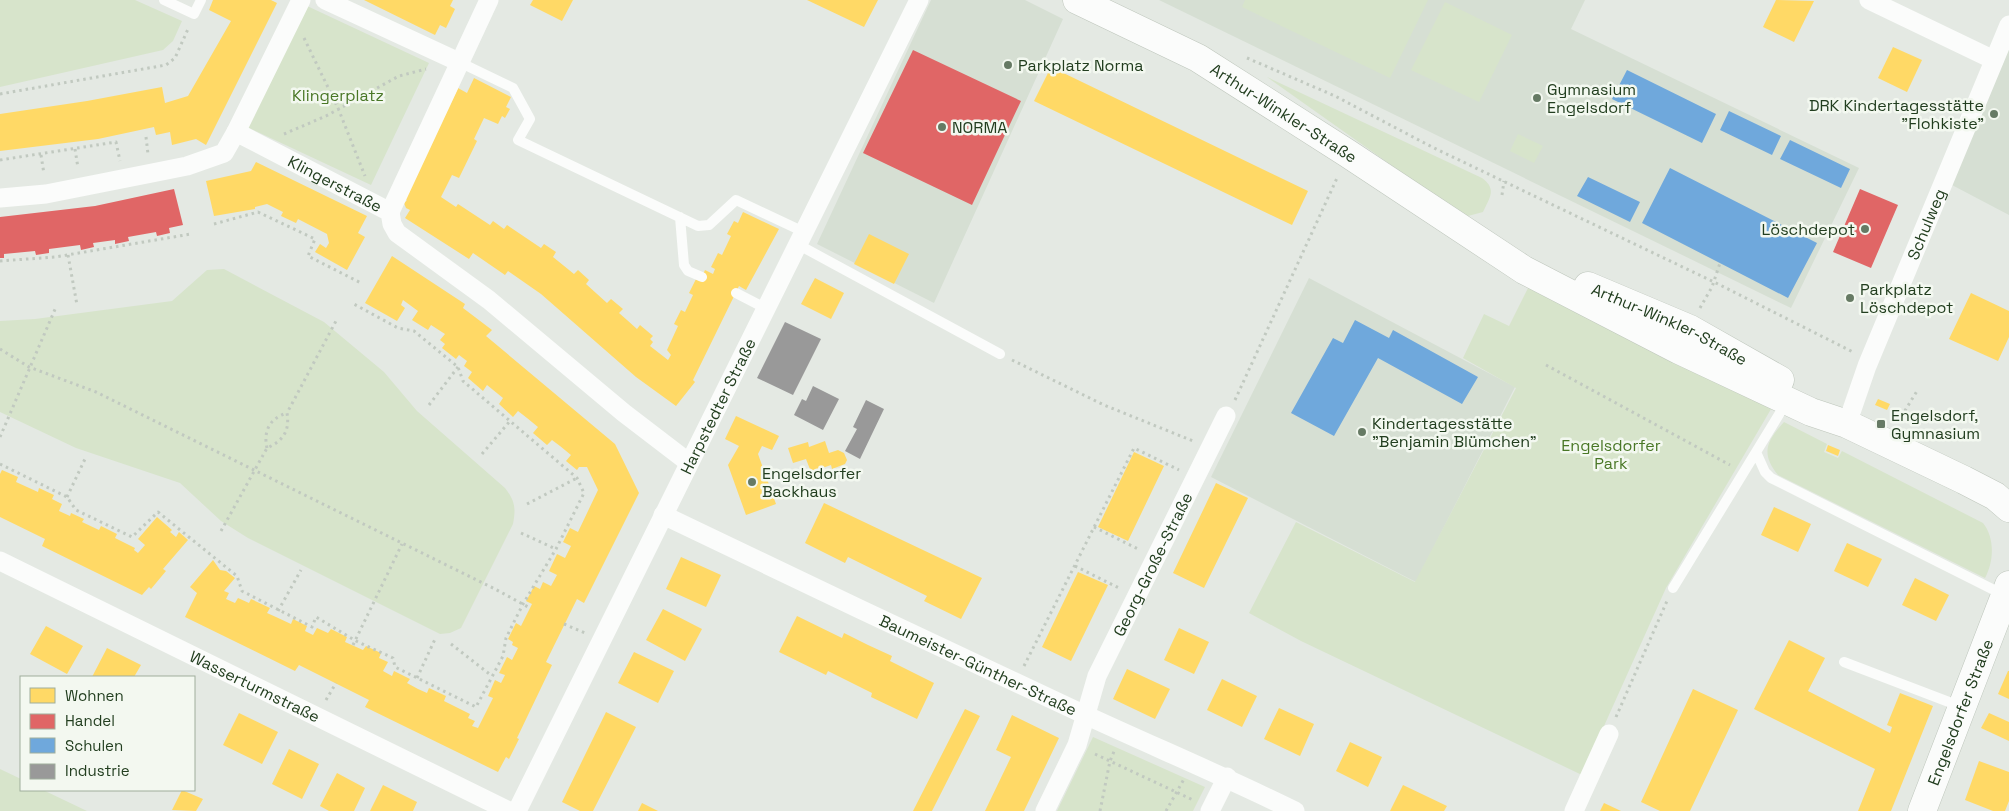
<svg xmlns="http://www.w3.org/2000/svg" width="2009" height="811" font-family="'Space Grotesk',sans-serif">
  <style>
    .built { fill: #d6dfd3 }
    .green { fill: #d7e4cb }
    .homes { fill: #ffd966 }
    .shops { fill: #e06666 }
    .schools { fill: #6fa8dc }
    .industry { fill: #999 }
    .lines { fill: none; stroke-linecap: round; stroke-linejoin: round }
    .secondary-casing { stroke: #bec6bc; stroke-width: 29 }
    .path { stroke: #c1c9c0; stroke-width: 3; stroke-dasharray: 2.5 4; stroke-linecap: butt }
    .lane { stroke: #fbfcfb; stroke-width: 10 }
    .street { stroke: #fbfcfb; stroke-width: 19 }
    .secondary { stroke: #fbfcfb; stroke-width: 28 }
    .poi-dot { fill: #667a64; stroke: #f3f8f0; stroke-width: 2 }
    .labels { text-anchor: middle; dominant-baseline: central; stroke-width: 5; stroke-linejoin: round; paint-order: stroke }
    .poi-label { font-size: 16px; fill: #223e1f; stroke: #f3f8f0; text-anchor: start }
    .park-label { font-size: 16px; fill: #497726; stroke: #f3f8f0 }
    .street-label { font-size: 16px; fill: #223e1f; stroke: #f3f8f0 }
  </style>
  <rect width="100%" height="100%" fill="#e4e9e3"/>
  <path class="built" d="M931,0H1025L1063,19L934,303L817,244Z
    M1159,0H1585L1571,29L1859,168L1791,308Z
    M2009,45V215L1950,184Z
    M1309,278L1515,387L1416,582L1211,477Z"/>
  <path class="green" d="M0,0H135L182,21L173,41L163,50L0,87Z
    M1245,0H1428L1390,78L1242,7Z
    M1445,2L1512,35L1479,102L1411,70Z
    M305,5L429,63L371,185L247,127Z
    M1267,77L1482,178C1497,189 1490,197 1483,212L1468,216L1456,211Z
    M1518,134L1543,146L1534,163L1510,151Z
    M224,269L324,322L384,372L417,411L505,488C515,501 516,508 513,524L461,628L450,633L440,634L248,538L221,521L180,483L76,448L0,412V321L35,319L172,301L207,270Z
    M1530,284L1774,404L1666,588L1582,775L1301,641L1249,613L1296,522L1415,582L1516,388L1463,358L1484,314L1509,326Z
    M1784,422L1827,444L1824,452L1838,458L1842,451L1983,523C1995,538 1994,561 1985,578L1778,475C1760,453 1767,441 1784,422Z
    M1093,737L1205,787L1193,811H1057Z
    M0,769L21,779V790H43L87,811H0Z"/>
  <path class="homes" d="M213,0H271L277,3L206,145L196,139L172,145L170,132L156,135L154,127L98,139L0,151V114L87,101L162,87L165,103L188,96L231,21L209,10Z
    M364,0H453L450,6L455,9L446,28L440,25L435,35Z
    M533,0H573L562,21L530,5Z
    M807,0H878L864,27Z
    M1776,0L1814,1L1794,42L1763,27Z
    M1893,47L1922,60L1907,92L1878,78Z
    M1051,67L1308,191L1292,225L1034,101Z
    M474,78L511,97L506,107L510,109L505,118L502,116L498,124L484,118L474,139L477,141L459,178L452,175L441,197L456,207L458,204L490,225L493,221L504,229L507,225L541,248L544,244L556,252L553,257L574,274L578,270L589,280L586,284L607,303L611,299L623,309L619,313L627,320L637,329L640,325L653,336L650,339L653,342L650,346L668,360L671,355L667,350L678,326L674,324L681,310L685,312L693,295L689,293L696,279L700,281L705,270L713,274L715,269L711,267L718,253L722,255L731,236L727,234L734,221L738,223L743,212L779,229L746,290L739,286L693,380L695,382L676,406L636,377L541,294L508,271L505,275L473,253L469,259L405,218L410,210L406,208L404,203L407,200L404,199L458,88L467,93Z
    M256,162L367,216L358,233L365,237L347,270L315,252L320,244L326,248L329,243L327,234L298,219L296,223L281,216L283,212L267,204L255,207V209L214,216L206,181L251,171Z
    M869,234L909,254L894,284L854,264Z
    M392,256L465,304L463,308L492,330L486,336L615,444L639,493L584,603L577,599L546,662L552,665L517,738L519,739L509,759L506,757L498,772L365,707L369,700L299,665L295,671L185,617L197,593L190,587L213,560L220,570L226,571L235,578L224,591L229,593L226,599L235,603L238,598L249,603L251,599L270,608L267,613L276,617L291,624L293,619L307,626L305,631L313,635L317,628L328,633L331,629L347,637L345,642L363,650L366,646L381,653L379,658L388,662L383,671L392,676L394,671L410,679L407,683L418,689L427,693L429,688L446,696L444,701L470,714L468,718L475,721L472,726L478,728L493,698L488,696L495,680L501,683L505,675L499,673L507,657L512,660L518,648L512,645L513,642L508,639L516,623L521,626L532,604L526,601L530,594L534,586L540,589L543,582L551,586L557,575L549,571L557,554L565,558L571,546L563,542L570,528L578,532L598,490L587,467H579L577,470L566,461L571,455L560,446L552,440L547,445L533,433L538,427L527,418L518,411L513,417L499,404L503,398L487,385L483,391L468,378L472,372L464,366L467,361L459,355L456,359L442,348L445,344L440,340L445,334L431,325L428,330L412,320L418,311L403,300L401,305L405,308L397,321L365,303Z
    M815,278L844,293L831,319L801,304Z
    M1971,293L2009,311V337L1998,361L1949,339Z
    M1878,399L1890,404L1887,410L1875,405Z
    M736,416L779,436L772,450L762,446L758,454L776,504L746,515L728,465L739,446L725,439Z
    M825,441L829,453L838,450L844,453L847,460L845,464L832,469L831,465L811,472L806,459L793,463L788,448L808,442L809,447Z
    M1828,445L1840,450L1838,456L1826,451Z
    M1134,452L1164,466L1128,541L1098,527Z
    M2,470L18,477L16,482L38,492L39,488L54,495L52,499L62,504L59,511L70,516L71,513L84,519L82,522L99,530L101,526L117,534L115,538L135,548L134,550L138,553L145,545L138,539L157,517L172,530L170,532L176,537L179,532L188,540L163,569L166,571L151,589L149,587L142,595L42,546L45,539L0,517V474Z
    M1216,483L1248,498L1204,588L1173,573Z
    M824,503L982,578L961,619L924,601L927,596L848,557L845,563L805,543Z
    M1774,507L1811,524L1798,552L1761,535Z
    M1847,543L1882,559L1868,587L1834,571Z
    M681,557L721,575L706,607L666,589Z
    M1078,572L1108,585L1071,661L1042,647Z
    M1915,578L1949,595L1936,621L1902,605Z
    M663,609L702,629L685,661L646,640Z
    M797,616L842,638L844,633L868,645L892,656L890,661L934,683L917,719L871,697L872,693L828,671L826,675L779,652Z
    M46,626L83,646L67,674L30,654Z
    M1179,628L1209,642L1194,674L1164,660Z
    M1789,640L1825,658L1808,691L1890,733L1892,727L1887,725L1900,693L1933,706L1891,811H1858L1875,769L1754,709Z
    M107,648L141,665L134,677H92Z
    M634,652L674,671L658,703L618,683Z
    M1127,669L1170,689L1155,719L1113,699Z
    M2008,671H2009V699L1998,694Z
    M1222,679L1257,696L1242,727L1207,710Z
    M1693,689L1738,710L1690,811H1660L1641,802Z
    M1279,708L1314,724L1300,756L1264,739Z
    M965,709L980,716L932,811H913Z
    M606,712L636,727L593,811H580L562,802Z
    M239,713L278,732L262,764L223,745Z
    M1989,713L2009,722V741L1981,728Z
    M1012,715L1059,738L1024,811H985L1011,757L996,750Z
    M1350,742L1382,757L1368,787L1336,771Z
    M289,749L319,764L302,799L272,784Z
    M1979,761L2009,772V801L2005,811H1993L1965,800Z
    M337,773L365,788L354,811H329L320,806Z
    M383,785L417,802L413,811H370Z
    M1403,785L1447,806L1444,811H1390Z
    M182,790L203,799L196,811L172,810Z
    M642,803L658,811H638Z
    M1604,803L1621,811H1600Z"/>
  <path class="shops" d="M913,50L1021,101L972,205L863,153Z
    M174,189L183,225L169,228L170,233L157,236L156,232L128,237L129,241L115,244V240L93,243L94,247L81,250L80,245L49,249V253L36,255L35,251L4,254V258H0V217L95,206Z
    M1860,189L1898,205L1871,268L1833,252Z"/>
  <path class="schools" d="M1627,70L1716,114L1702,143L1612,99Z
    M1729,111L1781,136L1772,155L1720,130Z
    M1790,140L1850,169L1841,188L1780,159Z
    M1670,168L1817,243L1788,298L1642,223Z
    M1588,177L1640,202L1630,222L1577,196Z
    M1355,320L1389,338L1393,330L1478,377L1462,404L1378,358L1334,436L1291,413L1333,338L1343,343Z"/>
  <path class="industry" d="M785,322L821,339L793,395L757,378Z
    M813,386L839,399L823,430L794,415L802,399L806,401Z
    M866,400L884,409L860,459L845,451L857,429L853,427Z"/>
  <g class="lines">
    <g class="secondary-casing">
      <g id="secondary">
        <path id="s7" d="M1077,0L1198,58L1347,153L1524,270L1679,350L1811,412L1847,424L1964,480L1995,496L2009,508"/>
        <path id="s8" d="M1588,286L1690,329L1780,380"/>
        <path id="s9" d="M1922,811L2009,585"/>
      </g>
    </g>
    <path class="path" d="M304,38L338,108L365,176
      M1247,58L1335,96L1434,148L1714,282L1853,352
      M0,94L166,65L175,58L188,29
      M284,134L326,116L399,76L426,69
      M146,137L148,154
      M75,149L78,168
      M41,155L44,174
      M0,160L116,142L120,161
      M1502,195L1504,181
      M214,224L258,212L315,239L308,256L361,283
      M68,255L77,305
      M0,261L55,257L191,234
      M1700,308L1712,287L1720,263
      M0,349L29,367L96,392L495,589L530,608
      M1012,360L1104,405L1193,441
      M1546,365L1730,465
      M1235,400L1338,176
      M429,405L458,367
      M1898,422L1917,391
      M0,437L56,307
      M267,448C263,431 270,418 287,413
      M482,454L510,421
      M0,464L67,497L76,510L132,537L158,512L237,576L242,591L312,627L316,617L356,641L393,658L395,667L476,707L503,656L506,638L523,604L556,549L584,493L577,478L463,381L458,367L414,331L398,328L352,303
      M67,497L85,459
      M527,504L577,478
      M1094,527L1138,549
      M221,531L267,448C283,441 290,431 287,413L336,321
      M521,533L556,549
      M1075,566L1119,588
      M278,611L301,570
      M564,624L585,633
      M451,644L492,676
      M353,645L402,544
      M1024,666L1134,448L1179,470
      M417,678L436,637
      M326,700L336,683
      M1616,717L1667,601
      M1095,754L1193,800
      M1100,811L1110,761L1115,749
      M1166,811L1184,779"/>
    <path class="lane" d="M164,0L194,14L201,0
      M459,62L513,88L530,119L518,140L698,226L709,225L736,200L804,232
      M680,217L684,265L688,271L702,277
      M797,244L1000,354
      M736,293L765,308
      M1756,452L1765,472L1771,478L2004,595
      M1673,588L1786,403
      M1844,662L1962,707"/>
    <g class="street">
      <path d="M325,0L459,62"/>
      <path d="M1869,0L1994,60"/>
      <path d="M236,132L301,0"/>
      <path id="s1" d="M0,198L46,194L152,173L187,166L224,153L236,132L390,212L392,224L397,233L489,300L624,413L688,462"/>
      <path d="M390,212L489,0"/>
      <path id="s2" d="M1847,424L1867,366L2009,25"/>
      <path id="s3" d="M663,515C802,582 941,648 1081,713C1152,746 1224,776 1295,811"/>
      <path id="s4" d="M0,561L509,811"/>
      <path id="s5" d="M517,811L919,0"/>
      <path id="s6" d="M1045,811L1077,745L1097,676L1226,416"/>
      <path d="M1210,811L1227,777"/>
      <path d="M1574,811L1609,734"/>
    </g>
    <use href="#secondary" class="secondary"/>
  </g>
  <g class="poi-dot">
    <circle cx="1008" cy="65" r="5"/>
    <circle cx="1537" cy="98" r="5"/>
    <circle cx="1994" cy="114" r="5"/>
    <circle cx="942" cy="127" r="5"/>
    <circle cx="1865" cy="229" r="5"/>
    <circle cx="1850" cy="298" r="5"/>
    <rect x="1876" y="419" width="10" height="10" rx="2.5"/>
    <circle cx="1362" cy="432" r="5"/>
    <circle cx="752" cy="482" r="5"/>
  </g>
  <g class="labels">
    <g class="poi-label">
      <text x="1018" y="65">Parkplatz Norma</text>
      <text x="1547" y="89">Gymnasium<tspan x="1547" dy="18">Engelsdorf</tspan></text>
      <text x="1984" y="105" text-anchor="end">DRK Kindertagesstätte<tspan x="1984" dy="18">"Flohkiste"</tspan></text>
      <text x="952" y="127">NORMA</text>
      <text x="1855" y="229" text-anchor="end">Löschdepot</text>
      <text x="1860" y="289">Parkplatz<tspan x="1860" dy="18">Löschdepot</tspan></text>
      <text x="1891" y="415">Engelsdorf,<tspan x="1891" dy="18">Gymnasium</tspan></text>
      <text x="1372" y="423">Kindertagesstätte<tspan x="1372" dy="18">"Benjamin Blümchen"</tspan></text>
      <text x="762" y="473">Engelsdorfer<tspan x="762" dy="18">Backhaus</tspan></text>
    </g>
    <g class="park-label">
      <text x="338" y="95">Klingerplatz</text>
      <text x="1611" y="445">Engelsdorfer<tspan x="1611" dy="18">Park</tspan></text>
    </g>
    <g class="street-label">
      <text stroke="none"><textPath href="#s7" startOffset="236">Arthur-Winkler-Straße</textPath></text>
      <text stroke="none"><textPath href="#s1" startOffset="365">Klingerstraße</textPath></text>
      <text stroke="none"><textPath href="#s2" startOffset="215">Schulweg</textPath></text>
      <text stroke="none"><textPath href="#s8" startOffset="90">Arthur-Winkler-Straße</textPath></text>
      <text stroke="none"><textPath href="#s5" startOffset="452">Harpstedter Straße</textPath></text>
      <text stroke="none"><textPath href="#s6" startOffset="270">Georg-Große-Straße</textPath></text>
      <text stroke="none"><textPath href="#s3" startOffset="349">Baumeister-Günther-Straße</textPath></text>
      <text stroke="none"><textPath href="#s4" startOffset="284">Wasserturmstraße</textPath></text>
      <text stroke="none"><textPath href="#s9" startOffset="106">Engelsdorfer Straße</textPath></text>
    </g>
  </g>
  <rect x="20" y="676" width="175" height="115" fill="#f3f8f0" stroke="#9fae9c"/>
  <rect x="30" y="688" width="25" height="15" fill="#ffd966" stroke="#9fae9c"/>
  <text x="65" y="701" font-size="15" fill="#223e1f">Wohnen</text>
  <rect x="30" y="714" width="25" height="15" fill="#e06666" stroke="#9fae9c"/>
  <text x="65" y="726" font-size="15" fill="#223e1f">Handel</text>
  <rect x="30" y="738" width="25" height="15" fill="#6fa8dc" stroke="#9fae9c"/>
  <text x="65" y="751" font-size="15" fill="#223e1f">Schulen</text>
  <rect x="30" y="764" width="25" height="15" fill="#999999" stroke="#9fae9c"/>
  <text x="65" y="776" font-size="15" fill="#223e1f">Industrie</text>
</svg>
